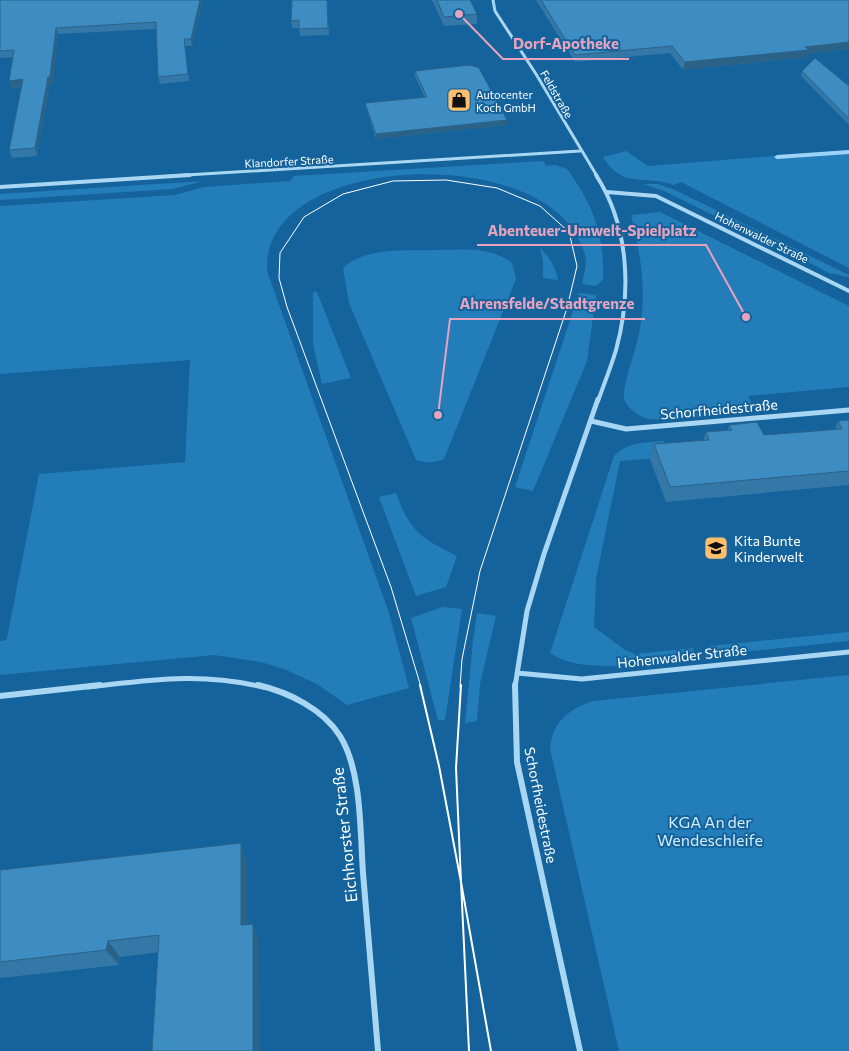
<svg xmlns="http://www.w3.org/2000/svg" width="849" height="1051" font-family="Commissioner,sans-serif">
  <style>
    .green { fill: #237db9 }
    .lines { fill: none; stroke-linecap: round; stroke-linejoin: round }
    .stream { fill: #9cd3f6; fill-rule: evenodd }
    .minor-far3 { stroke: #a9d6f3; stroke-width: 3 }
    .minor-far2 { stroke: #a9d6f3; stroke-width: 4 }
    .minor-far1 { stroke: #a9d6f3; stroke-width: 5 }
    .minor { stroke: #a9d6f3; stroke-width: 6 }
    .tram-far1 { stroke: #fff; stroke-width: 1 }
    .tram { stroke: #fff; stroke-width: 2 }
    .wall { fill: #3478a7 }
    .shaded-wall { fill: #2b6288 }
    .building { fill: #3d8cc2; stroke: #2b6288 }
    .labels { text-anchor: middle; dominant-baseline: central; stroke-width: 4; stroke-linejoin: round; paint-order: stroke }
    .far-poi-label { font-size: 11px; fill: #fff; stroke: #14639c; text-anchor: start }
    .far-street-label { font-size: 11px; fill: #fff; stroke: #14639c }
    .street-label { font-size: 14px; fill: #fff; stroke: #14639c }
    .poi-label { font-size: 14px; fill: #fff; stroke: #14639c; text-anchor: start }
    .near-park-label { font-size: 16px; fill: #d2ecfd; stroke: #14639c }
    .near-street-label { font-size: 16px; fill: #fff; stroke: #14639c }
    .leader { fill: none; stroke: #e7a3bd; stroke-width: 2 }
    .callout-dot { fill: #e7a3bd; stroke: #14639c; stroke-width: 2 }
    .callout-label { font-size: 15px; text-anchor: middle; font-weight: bold; fill: #e7a3bd; stroke: #14639c; stroke-width: 4; stroke-linejoin: round; paint-order: stroke }
  </style>
  <rect width="100%" height="100%" fill="#14639c"/>
  <path class="green" d="M849,150V268L681,182L674,185C644,174 623,190 603,157L626,151L648,166Z
    M543,161L546,166L555,165L567,169C594,206 604,234 603,280L596,286L582,284C583,277 586,269 586,262C586,254 582,247 579,240C534,143 261,153 267,271L389,613L409,688L347,705L317,684L284,669L261,662L214,655L0,675V641L6,640L7,638L39,474L185,462L190,360L0,374V206L175,195L204,187L290,181L294,176Z
    M204,181L173,189L0,200V194Z
    M643,184H658L675,190L849,275V277L829,273L783,249V244L769,237L753,235L664,191Z
    M660,212L849,306V387L748,396L755,410C732,412 662,424 645,418C637,415 625,406 624,398C622,387 638,344 640,328C647,289 640,253 631,215Z
    M540,248C549,257 556,267 558,280L543,278V262Z
    M435,250C462,250 490,246 512,263L516,279L444,459C436,463 425,463 416,460L349,303L343,268C367,246 406,251 435,250Z
    M313,292H317L351,378L322,384L313,344Z
    M579,293L596,295L587,361L533,491L515,487Z
    M664,441L670,457L620,461L596,579L594,627L625,650L635,654L693,648L696,657C655,661 585,677 550,653L614,456C629,441 644,443 664,441Z
    M396,493C410,532 421,538 457,556L446,587L416,596L379,497Z
    M443,607L462,609L445,720H438L411,618Z
    M477,613L496,616L480,684L477,721L465,723L473,641Z
    M849,632V641L712,655L709,646Z
    M849,675V1051H619L550,749C552,722 569,709 593,701Z"/>
  <g class="lines">
    <path class="stream" d="M849,150V154L777,159L774,157L777,155Z"/>
    <path class="minor-far3" d="M493,0L495,11L536,74L597,176
      M170,176L580,151"/>
    <path class="minor-far2" d="M596,175C629,226 632,292 616,350C611,367 604,384 598,401
      M0,187L190,175
      M607,192L656,196L849,291"/>
    <path class="minor-far1" d="M591,421L626,429L849,410
      M517,673L582,679L849,652
      M88,687C152,680 199,672 263,687
      M515,687L527,611L544,554L598,399"/>
    <path class="minor" d="M258,685C288,692 323,709 340,736C362,771 360,832 363,873C368,932 373,992 378,1051
      M515,685L517,762L580,1051
      M0,696L100,685"/>
    <path class="tram-far1" d="M421,687L391,587L287,307L279,278L280,253L304,217L343,194L393,181L446,180L497,188L540,206L569,232L577,266L567,308L480,571L462,659L460,687"/>
    <path class="tram" d="M420,685L439,766L461,882
      M461,685L456,768L461,882
      M461,882L491,1051
      M461,882L469,1051"/>
  </g>
  <path class="wall" d="M0,0H203L192,46H185L189,81L160,84L158,77L156,29L58,34L53,84H50L37,156L12,158L9,150L21,87L12,88L9,81L13,57L0,58Z
    M327,0L329,35L300,36L299,28H292L291,21Z
    M432,0H470L477,14V24L444,26Z
    M536,0H849V49L808,54L807,57L683,70L670,53L575,62Z
    M415,71L507,125L376,139L366,108L365,103L425,98L415,76Z
    M802,71L849,86V125L801,76Z
    M849,420V485L666,502L650,459L654,444L703,440L706,432L728,430L729,425L764,435L835,429L838,421Z
    M247,861V925L259,940L120,957L119,965L0,978V870Z"/>
  <path class="shaded-wall" d="M200,0H203L192,46L191,39Z
    M56,28L58,34L53,84H50L37,156L35,148Z
    M849,42V49L808,54L807,57L683,70L685,62Z
    M23,79L25,86L12,88L9,81Z
    M507,120V125L376,139V134Z
    M241,843L247,861L248,941L241,925Z
    M253,924L259,940L260,1051H253Z
    M108,941L120,957L119,965L106,950Z"/>
  <path class="building" d="M0,0H200L191,39H184L188,74L158,77L156,22L56,28L50,77H48L35,148L9,150L23,79L9,81L14,50L0,51Z
    M292,0H327L328,28L299,29V20L291,21Z
    M437,0H470L477,14L444,17Z
    M541,0H849V42L805,47L809,50L685,62L672,46L575,55Z
    M815,58L849,86V119L802,71Z
    M470,65L479,68L507,120L376,134L365,103L427,97L415,71Z
    M849,420V471L670,487L654,444L709,440L706,432L732,430L729,425L757,422L764,435L842,429L838,421Z
    M241,843V925L253,924V1051H152L159,935L108,941L106,950L0,962V870Z"/>
  <defs>
    <g id="shop-square" transform="scale(1.25)"><rect x="-9" y="-9" width="18" height="18" rx="4" fill="#ffbf6c" stroke="#14639c"/><path d="M-5-2.5h2.3a2.7 3.5 0 0 1 5.4 0H5L5.5 6h-11ZM-1.5-2.5h3a1.5 2.3 0 0 0-3 0Z" fill="#111"/></g>
    <g id="school-square" transform="scale(1.25)"><rect x="-9" y="-9" width="18" height="18" rx="4" fill="#ffbf6c" stroke="#14639c"/><path d="M0-5L7-2L0 1L-7-2ZM-4 1L0 2.5L4 1V4Q0 6-4 4Z" fill="#111"/></g>
  </defs>
  <g fill-rule="evenodd">
    <use href="#shop-square" x="459" y="100"/>
    <use href="#school-square" x="716" y="548"/>
  </g>
  <g class="labels">
    <g class="far-poi-label">
      <text x="476" y="94">Autocenter<tspan x="476" dy="13">Koch GmbH</tspan></text>
    </g>
    <g class="far-street-label">
      <text transform="translate(557 94) rotate(60)">Feldstraße</text>
      <text transform="translate(289 161) rotate(-3)">Klandorfer Straße</text>
      <text transform="translate(762 237) rotate(26)">Hohenwalder Straße</text>
    </g>
    <g class="street-label">
      <text transform="translate(719 409) rotate(-5)">Schorfheidestraße</text>
      <text transform="translate(682 656) rotate(-6)">Hohenwalder Straße</text>
      <text transform="translate(541 805) rotate(79)">Schorfheidestraße</text>
    </g>
    <g class="poi-label">
      <text x="734" y="540">Kita Bunte<tspan x="734" dy="16">Kinderwelt</tspan></text>
    </g>
    <g class="near-park-label">
      <text x="710" y="821">KGA An der<tspan x="710" dy="18">Wendeschleife</tspan></text>
    </g>
    <g class="near-street-label">
      <text transform="translate(344 835) rotate(-96)">Eichhorster Straße</text>
    </g>
  </g>
  <path class="leader" d="M459 14L503 59H629M746 317L706 245H477M438 415L450 319H645"/>
  <g class="callout-dot">
    <circle cx="459" cy="14" r="5"/>
    <circle cx="746" cy="317" r="5"/>
    <circle cx="438" cy="415" r="5"/>
  </g>
  <g class="callout-label">
    <text x="566" y="49">Dorf-Apotheke</text>
    <text x="592" y="236">Abenteuer-Umwelt-Spielplatz</text>
    <text x="547" y="309">Ahrensfelde/Stadtgrenze</text>
  </g>
</svg>
